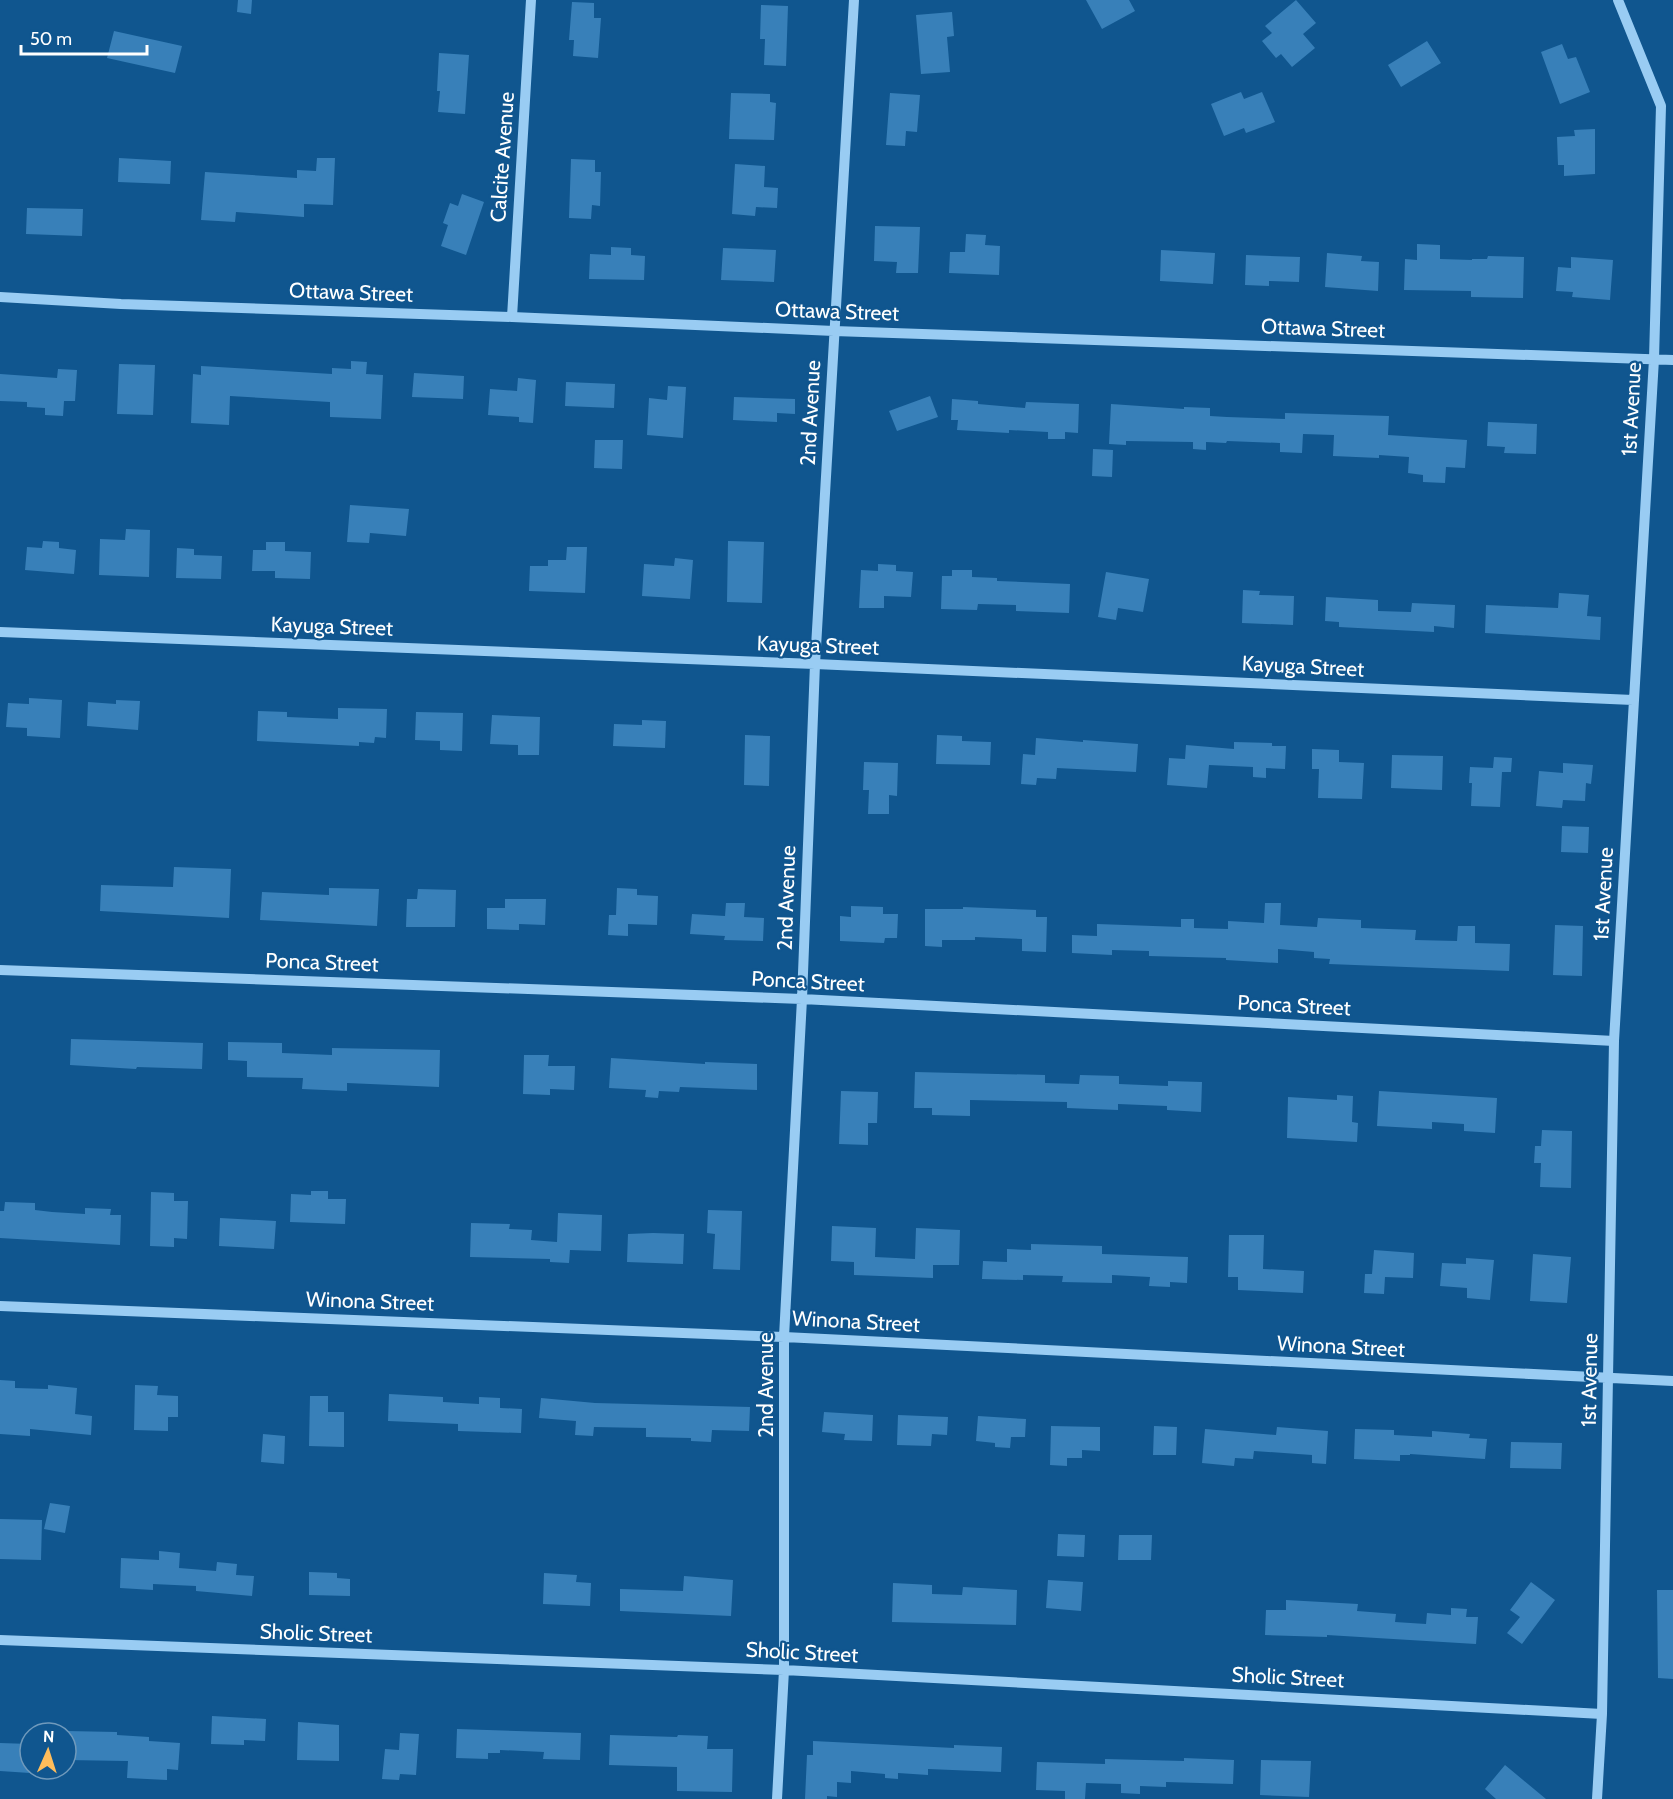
<svg xmlns="http://www.w3.org/2000/svg" width="1673" height="1799" font-family="Cabin,sans-serif">
  <style>
    .building { fill: #3880b9 }
    .lines { fill: none; stroke-linecap: round; stroke-linejoin: round }
    .minor { stroke: #99ccf3; stroke-width: 10 }
    .labels { text-anchor: middle; dominant-baseline: central; stroke-width: 4.5; stroke-linejoin: round; paint-order: stroke }
    .street-label { font-size: 21px; fill: #fff; stroke: #10568f }
  </style>
  <rect width="100%" height="100%" fill="#10568f"/>
  <path class="building" d="M238,0H252L251,14L237,12Z
    M1086,0H1129L1135,11L1102,29Z
    M1296,0L1316,23L1303,34L1315,48L1292,67L1281,54L1276,58L1262,41L1272,33L1265,26Z
    M572,2L594,3V18H601L598,58L573,56L574,40H569Z
    M761,5L788,6L786,66L764,65L765,39H760Z
    M952,12L954,36L947,37L950,72L921,74L916,15Z
    M114,31L182,46L175,73L107,58Z
    M1427,41L1441,63L1401,87L1388,65Z
    M1562,44L1568,59L1576,57L1590,92L1560,104L1541,52Z
    M439,53L469,55L465,114L438,112L440,91H437Z
    M1241,92L1244,99L1262,92L1275,122L1246,133L1244,128L1224,136L1211,104Z
    M731,93L770,94V102L776,103L774,140L729,139Z
    M890,93L920,95L917,132L906,131L905,146L886,145Z
    M1595,129V174L1564,176V165H1558L1557,137L1575,136L1574,130Z
    M119,158L171,161L170,184L118,182Z
    M317,158H335L333,205L304,204V217L236,212L235,222L201,220L205,172L297,178V170L316,171Z
    M571,159L595,160V172H601L600,206L592,205L591,219L569,218Z
    M735,164L765,166L764,187L778,188L777,208L756,207L755,216L732,214Z
    M462,194L484,202L466,255L441,246L448,225L443,223L450,203L458,206Z
    M27,208L83,209L82,236L26,234Z
    M875,226L920,227L918,273H896L897,262L874,261Z
    M966,234L986,235L985,245L1000,246L999,275L949,273L950,252H965Z
    M1417,244L1440,245V259L1472,260V259H1487L1488,256L1524,257L1523,298L1471,297V291L1404,290L1405,259L1417,260Z
    M611,247L631,248V255L645,256L644,280L589,279L590,254L611,255Z
    M723,248L776,250L774,282L721,280Z
    M1161,250L1215,253L1213,284L1160,281Z
    M1327,253L1362,256L1361,261L1379,262L1378,291L1325,287Z
    M1246,255L1300,257L1299,282L1269,281V286L1245,285Z
    M1571,257L1613,260L1610,300L1572,297L1573,292L1556,291L1558,267L1571,268Z
    M351,361L367,362L366,374L383,375L381,419L330,417V402L230,396L229,425L191,423L193,374L201,375V366L332,374V368L351,369Z
    M119,364L155,365L153,415L117,414Z
    M58,369L77,370L75,401H64L63,416L45,415V408L27,407V402L0,401V374L57,378Z
    M414,373L464,376L463,399L412,397Z
    M518,378L536,380L533,423L519,422V417L488,415L490,389L517,391Z
    M566,382L615,384L614,408L565,406Z
    M668,386L686,387L683,438L647,435L649,398L667,400Z
    M930,396L938,417L897,431L889,411Z
    M734,397L795,399V414L777,413V422L733,420Z
    M952,399L978,401V404L1025,408L1026,402L1079,404L1078,433L1065,432V439H1048V432L1009,430V433L957,430L958,420H951Z
    M1111,404L1184,409V407L1210,408V416L1227,417L1285,419V413L1389,416L1388,435L1467,440L1465,468L1446,467L1445,483L1423,482V475L1408,473L1409,457L1379,455V458L1333,456L1334,435L1303,434L1302,453L1280,452V443L1227,441L1226,443L1206,442V450L1193,449V442L1126,441V445L1109,444Z
    M1488,422L1537,424L1536,454L1504,453L1505,447L1487,446Z
    M595,440H623L622,469L594,468Z
    M1093,449L1113,450L1112,477L1092,476Z
    M350,505L409,509L406,536L370,533L369,543L347,542Z
    M126,529L150,530L149,577L99,575L100,539L125,540Z
    M43,541L59,542V548L76,550L74,574L25,570L27,547L42,548Z
    M728,541L764,542L762,603L727,602Z
    M266,542H285V551L311,552L310,579L275,578V571H252L253,550H266Z
    M567,547H587L585,593L529,591L530,566H548V560H566Z
    M177,548L194,549V555L222,556L221,579L176,578Z
    M675,558L693,560L690,599L642,596L644,564L674,566Z
    M878,564L896,565V571L913,572L911,597L884,596V608H859L861,570L878,571Z
    M952,570H972V577L997,578V581L1070,584L1069,613L1016,611V605L978,604L977,610L941,609L942,576H952Z
    M1106,572L1149,579L1143,612L1118,608L1116,620L1098,617Z
    M1243,590L1260,591L1259,595L1294,596L1293,625L1242,623Z
    M1559,593L1589,595L1587,616L1601,617L1600,640L1485,633L1486,605L1558,608Z
    M1326,597L1378,600V611L1411,612L1412,603L1455,605L1454,628L1434,626V632L1339,627V622L1325,621Z
    M29,698L62,700L60,738L27,736V728L6,727L8,703L29,704Z
    M116,700L140,701L138,730L87,726L88,702L116,704Z
    M338,708L387,709L386,738L375,737L374,743L359,742V746L257,741L258,711L287,712V717L338,719Z
    M416,712L463,713L462,751L440,750V741L415,740Z
    M492,715L540,717L539,755H518V745L490,744Z
    M642,720L666,721L665,748L613,746L614,724L642,725Z
    M745,735L770,736L769,786L744,785Z
    M937,735L962,736V741L991,742L990,765L936,764Z
    M1036,738L1083,742V740L1138,744L1136,772L1057,768L1056,779L1037,778L1036,785L1021,784L1023,754L1035,755Z
    M1234,742L1272,743V746H1286L1285,769L1266,768V778L1253,777V767L1209,765L1207,788L1167,785L1169,758L1185,759L1186,745L1234,749Z
    M1312,749L1339,750V762L1364,763L1362,799L1318,798L1319,769H1312Z
    M1392,755L1443,756L1442,790L1391,788Z
    M1494,757L1512,758L1511,772H1502L1500,807L1471,806L1472,783H1469L1470,767L1493,768Z
    M864,762L898,763L897,796L889,795V814H868L869,790H863Z
    M1563,763L1593,765L1591,784L1586,783L1585,801L1563,800L1562,808L1536,806L1539,771L1563,773Z
    M1562,826L1589,827L1588,853L1561,852Z
    M174,867L231,869L229,918L100,911L101,885L173,887Z
    M329,888L379,889L377,926L260,920L262,892L329,895Z
    M617,888L637,889V895L658,896L657,925L628,924V936L608,935L609,915H616Z
    M418,889L456,890L455,927H406L407,899H417Z
    M505,899H546L545,925L519,924V930L487,929V908H505Z
    M726,903H745L744,917L764,918L763,941L724,940L725,936L690,934L692,914L725,916Z
    M1265,903H1281L1280,925L1317,927L1318,918L1361,920V928L1416,930L1415,940L1457,941L1458,926H1475V943L1510,944L1509,971L1329,964L1330,959L1314,958V952L1278,949V963L1226,960V958L1149,956V951L1112,950V955L1072,953V935L1097,936V924L1181,927V919H1194V928L1228,929V921L1264,923Z
    M851,906L883,907V914H898L897,938H885L884,943L840,941V916L851,917Z
    M963,907L1036,910V917H1047L1046,952L1022,951V939L975,937V940H942V947L925,946V909H963Z
    M1555,925L1583,926L1582,976L1553,975Z
    M71,1039L203,1043L202,1069L137,1067L136,1069L70,1065Z
    M228,1042L282,1043V1053L332,1055V1048L440,1050L439,1087L347,1083V1091L302,1089L303,1078L247,1077V1061L228,1060Z
    M524,1055H549L548,1066H575L574,1090L550,1089V1095L523,1094Z
    M611,1058L705,1064V1062L757,1064V1090L680,1087L679,1092L659,1091L658,1098L645,1097L646,1090L609,1088Z
    M915,1072L1045,1075V1083L1079,1084L1080,1075L1119,1076V1084L1168,1086V1081L1202,1082L1201,1112L1167,1110V1106L1118,1104V1110L1067,1108V1102L970,1100V1116L932,1115V1108H914Z
    M841,1091L878,1092L877,1123H868V1145L839,1144Z
    M1379,1091L1497,1098L1495,1133L1464,1131V1124L1432,1122V1129L1377,1126Z
    M1337,1095L1353,1096L1352,1122L1358,1123L1357,1142L1287,1138L1288,1097L1337,1100Z
    M1542,1130L1572,1131L1571,1188L1540,1187L1541,1163H1534L1535,1146H1541Z
    M311,1191H328V1199H346L345,1224L290,1222L291,1194L311,1195Z
    M151,1192L174,1193V1201H188L187,1239L174,1238V1247L150,1246Z
    M5,1202L35,1203V1210L52,1212L85,1214V1208L111,1209L110,1215H121L120,1245L0,1238V1211H4Z
    M708,1210L742,1211L740,1270L713,1269L715,1234L707,1233Z
    M558,1213L602,1215L601,1251L570,1250L569,1263L550,1262V1259L470,1257L471,1223L510,1224L509,1229L532,1230L531,1240L557,1242Z
    M220,1218L276,1221L274,1249L219,1246Z
    M832,1226L876,1228L875,1257L896,1258L915,1259L916,1228L960,1230L959,1265H933V1278L854,1275V1262L831,1261Z
    M653,1233L684,1234L683,1264L627,1262L628,1234Z
    M1229,1235H1264L1263,1269L1304,1271L1303,1293L1238,1290V1277H1228Z
    M1031,1244L1102,1246V1254L1188,1257L1187,1283L1170,1282V1287L1149,1286L1150,1277L1112,1275V1283L1062,1282L1063,1276L1023,1275V1280L982,1279L983,1261L1007,1262V1249L1031,1250Z
    M1374,1250L1414,1253L1413,1278L1385,1277L1384,1294L1364,1293L1365,1274H1372Z
    M1533,1254L1571,1257L1567,1303L1530,1301Z
    M1466,1258L1494,1260L1490,1300L1467,1298V1288L1440,1286L1442,1263L1466,1264Z
    M0,1380L15,1381V1388L48,1389V1385L77,1388L75,1414L92,1416L91,1435L30,1429V1436L0,1434Z
    M135,1385L158,1386L157,1395L178,1396V1417H168V1431L134,1430Z
    M389,1394L443,1397V1402L479,1404V1397L500,1398V1408L522,1409L521,1433L458,1431V1424L388,1421Z
    M310,1396H328V1412H344V1447L309,1446Z
    M541,1398L595,1403L750,1407L749,1431L712,1430L711,1442L691,1441V1438L646,1437V1428L594,1427L593,1436L575,1435L576,1421L539,1418Z
    M824,1412L873,1415L872,1441L844,1440L845,1434L822,1432Z
    M898,1415L948,1417L947,1435L932,1434L931,1446L897,1445Z
    M978,1416L1026,1419L1025,1437H1011L1010,1448L995,1447V1443L976,1441Z
    M1051,1426L1100,1427V1451L1082,1450V1458H1067V1466L1050,1465Z
    M1154,1426L1177,1427L1176,1455H1153Z
    M1277,1427L1328,1431L1326,1464L1312,1463V1455L1254,1451L1253,1459L1235,1458L1234,1466L1202,1463L1205,1429L1276,1435Z
    M1355,1429L1394,1430V1435L1432,1437V1431L1470,1434L1469,1438L1487,1439L1485,1459L1410,1454V1455H1400V1461L1354,1459Z
    M263,1434L285,1436L284,1464L261,1462Z
    M1511,1442L1562,1443L1561,1469L1510,1468Z
    M50,1503L70,1506L65,1533L44,1529Z
    M0,1519L42,1520L41,1560L0,1559Z
    M1058,1534L1085,1535L1084,1557L1057,1556Z
    M1119,1535H1152L1151,1560H1118Z
    M159,1551L180,1553L179,1568L216,1571L217,1562L237,1564L236,1575L254,1576L252,1596L196,1591V1586L153,1584V1590L120,1588L121,1558L159,1560Z
    M309,1572L337,1573V1578L350,1579V1596L309,1595Z
    M544,1573L577,1575L576,1582L591,1583L590,1606L543,1604Z
    M684,1576L733,1580L731,1616L620,1611V1589L683,1591Z
    M1048,1580L1083,1582L1081,1611L1046,1608Z
    M1531,1582L1555,1600L1522,1644L1507,1633L1520,1617L1510,1610Z
    M893,1583L932,1585V1594L962,1595L963,1587L1017,1590L1016,1625L892,1622Z
    M1657,1590H1673V1679L1658,1678Z
    M1286,1600L1358,1604L1357,1611L1396,1614L1395,1622L1426,1624L1427,1613L1451,1615V1608L1467,1609L1466,1617H1478L1476,1644L1327,1635V1637L1265,1635L1266,1610H1286Z
    M212,1716L266,1719L265,1741L244,1740V1745L211,1744Z
    M298,1722L339,1725V1761L297,1760Z
    M457,1729L581,1733L580,1760L543,1759L544,1752L500,1750V1753H488V1759L456,1758Z
    M66,1731L117,1732V1735L149,1737V1741L180,1743L178,1770L167,1769V1780L127,1778L128,1761L66,1760Z
    M400,1733L419,1734L416,1775L400,1774L399,1780L382,1779L385,1749L399,1750Z
    M610,1735L677,1737L678,1735L708,1736L707,1749H733L732,1792L677,1791V1767L609,1765Z
    M813,1741L954,1748V1745L1002,1747L1001,1772L928,1769V1775L898,1773V1779L885,1778V1774L851,1771V1783L837,1782V1797L827,1796V1799H805L807,1755H813Z
    M0,1743L30,1744V1773L0,1771Z
    M1184,1758L1234,1760L1233,1784L1166,1782V1787L1140,1786V1794L1121,1793V1784L1086,1783L1085,1799H1065V1791L1036,1790L1037,1762L1105,1764V1759L1184,1761Z
    M1261,1760L1311,1761L1309,1797L1260,1795Z
    M1505,1765L1546,1799H1496L1485,1789Z"/>
  <g class="lines">
    <path class="minor" d="M0,297L121,304L512,317L834,331L1673,360
      M512,317L531,0
      M0,632L815,664L1633,700
      M0,970L802,999L1614,1041
      M0,1306L784,1337L1673,1381
      M0,1640L784,1670L1602,1714
      M777,1799L784,1670V1337L802,999L815,664L854,0
      M1597,1799L1602,1714L1614,1041L1654,359L1661,106L1618,0"/>
  </g>
  <g class="labels">
    <g class="street-label">
      <text transform="translate(502 157) rotate(-86)">Calcite Avenue</text>
      <text transform="translate(351 292) rotate(2)">Ottawa Street</text>
      <text transform="translate(837 311) rotate(2)">Ottawa Street</text>
      <text transform="translate(1323 328) rotate(2)">Ottawa Street</text>
      <text transform="translate(1631 409) rotate(-87)">1st Avenue</text>
      <text transform="translate(810 413) rotate(-87)">2nd Avenue</text>
      <text transform="translate(332 626) rotate(2)">Kayuga Street</text>
      <text transform="translate(818 645) rotate(2)">Kayuga Street</text>
      <text transform="translate(1303 666) rotate(3)">Kayuga Street</text>
      <text transform="translate(1603 894) rotate(-87)">1st Avenue</text>
      <text transform="translate(786 898) rotate(-88)">2nd Avenue</text>
      <text transform="translate(322 962) rotate(2)">Ponca Street</text>
      <text transform="translate(808 981) rotate(3)">Ponca Street</text>
      <text transform="translate(1294 1005) rotate(3)">Ponca Street</text>
      <text transform="translate(370 1301) rotate(2)">Winona Street</text>
      <text transform="translate(856 1321) rotate(3)">Winona Street</text>
      <text transform="translate(1341 1346) rotate(3)">Winona Street</text>
      <text transform="translate(1589 1380) rotate(-89)">1st Avenue</text>
      <text transform="translate(765 1385) rotate(-90)">2nd Avenue</text>
      <text transform="translate(316 1633) rotate(2)">Sholic Street</text>
      <text transform="translate(802 1652) rotate(3)">Sholic Street</text>
      <text transform="translate(1288 1677) rotate(3)">Sholic Street</text>
    </g>
  </g>
  <g transform="translate(48 1751) rotate(3)"><circle r="28" fill="#10568f" stroke="#709abc" stroke-width="1.5"/>
  <path d="M0-4.5L10 22L0 15L-10 22Z" fill="#ffbd5b"/>
  <text y="-9" font-size="16" font-weight="bold" text-anchor="middle" fill="#ffffff">N</text>
  </g>
  <path d="M21 45v9h126v-9" fill="none" stroke="#ffffff" stroke-width="3"/>
  <text x="30" y="45" font-size="18" fill="#ffffff" stroke="#10568f" stroke-width="4.5" paint-order="stroke">50 m</text>
</svg>
